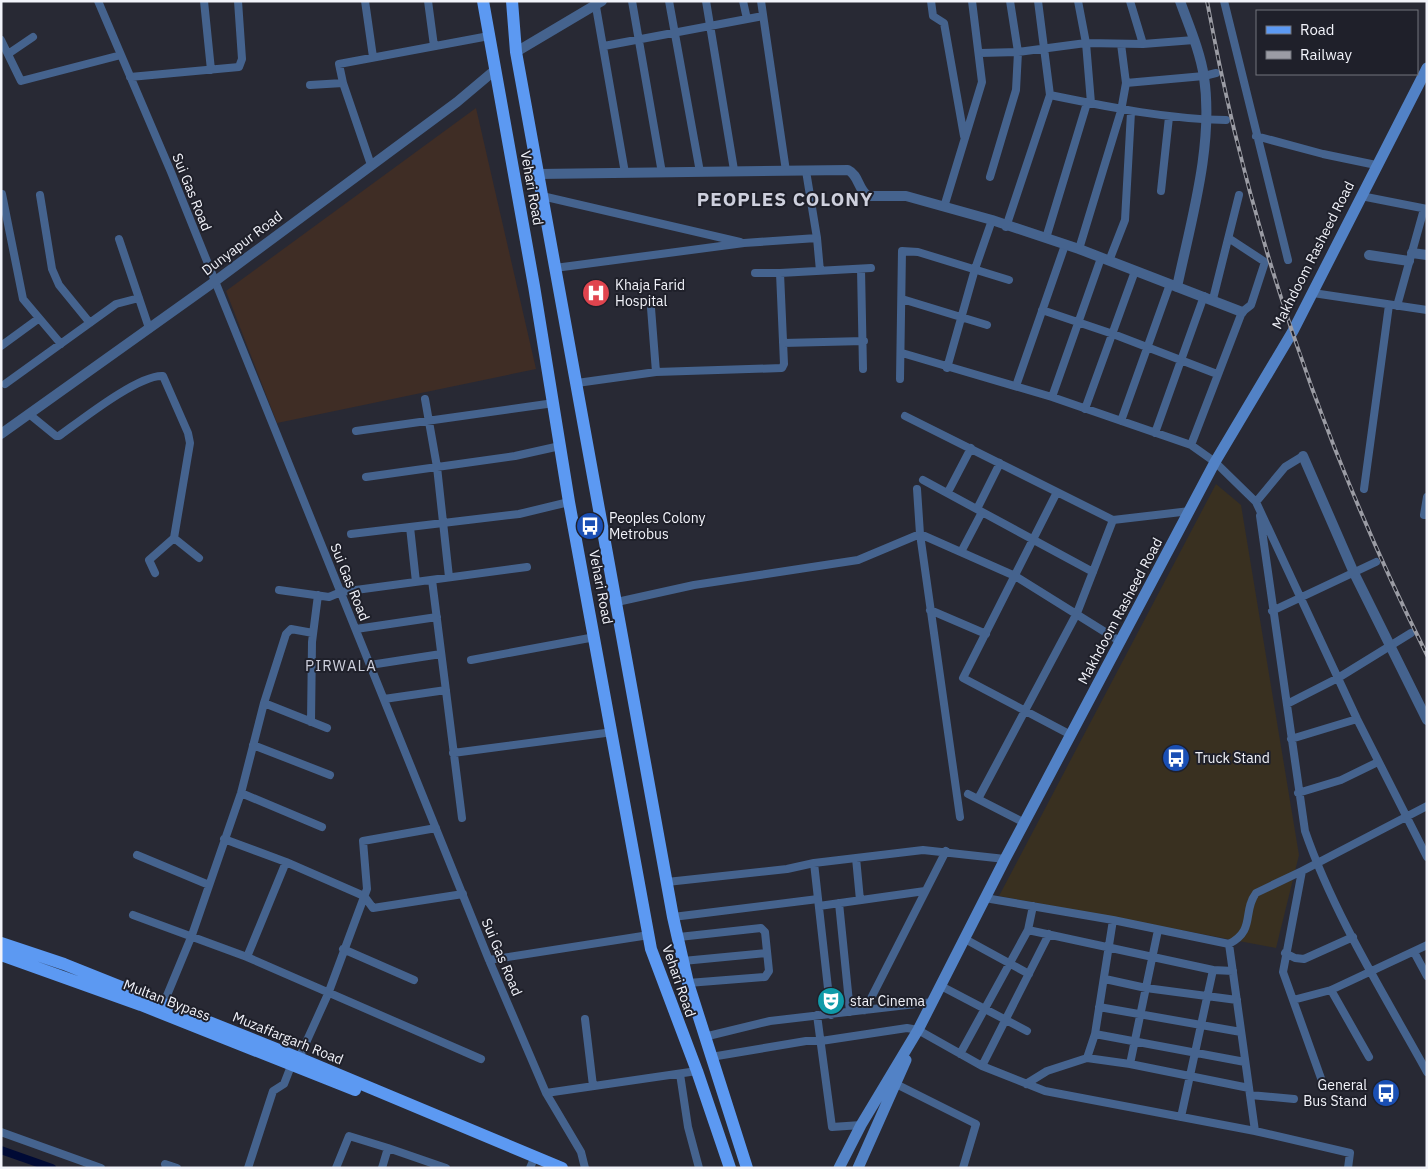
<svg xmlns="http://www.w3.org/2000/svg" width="1428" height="1169" font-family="'IBM Plex Sans',sans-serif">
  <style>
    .commercial { fill: #393020 }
    .industrial { fill: #3f2d25 }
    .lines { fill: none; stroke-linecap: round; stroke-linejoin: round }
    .canal { stroke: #000a35; stroke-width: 8 }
    .minor { stroke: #45638e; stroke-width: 8 }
    .tertiary { stroke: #45638e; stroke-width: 10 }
    .secondary { stroke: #5282c6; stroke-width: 11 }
    .primary { stroke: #5c99f2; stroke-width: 12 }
    .rail-casing { stroke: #9b9ca4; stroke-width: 4 }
    .rail { stroke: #1f202a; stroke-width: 2; stroke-dasharray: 5.5; stroke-linecap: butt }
    .labels { text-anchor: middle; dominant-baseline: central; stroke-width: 4; stroke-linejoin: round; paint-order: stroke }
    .street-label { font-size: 14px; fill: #f2f3fa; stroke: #1f202a }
    .poi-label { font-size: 14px; fill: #f2f3fa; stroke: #1f202a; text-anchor: start }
    .neighbourhood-label { font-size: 15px; letter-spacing: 1px; fill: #ced0dd; stroke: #1f202a }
    .district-label { font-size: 19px; font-weight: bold; letter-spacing: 1px; fill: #ced0dd; stroke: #1f202a }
  </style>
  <rect width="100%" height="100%" fill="#282934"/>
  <path class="commercial" d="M1216,484L1241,505L1299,855L1276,948L999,896Z"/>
  <path class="industrial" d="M476,108L536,369L277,423L226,291Z"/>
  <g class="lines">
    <path class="canal" d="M1,1150L52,1168"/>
    <path class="minor" d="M98,1L171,172L489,960L546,1093L581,1152L585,1168
      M204,1L211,70
      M365,1L373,57
      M428,1L434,46
      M595,1L625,173
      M632,1L662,173
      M669,1L700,172
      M706,1L734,170
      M743,1L747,19
      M761,1L786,171
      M931,1L933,16L944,23L964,136
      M1078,1L1086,43L1091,103
      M1130,1L1143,44
      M1224,1L1288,260
      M1,40L21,81L121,55
      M604,46L763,16
      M980,53L1018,52L1086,43L1143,44L1194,40
      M8,54L33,37
      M130,77L239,67L242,59L238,1
      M1126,83L1204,76L1216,73
      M310,85L343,83
      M1050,95C1109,107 1166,119 1226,120
      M1256,136L1323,154L1376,165
      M371,165L343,83L339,64L489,36
      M990,177L1016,90L1018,52L1010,1
      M1161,191L1169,117
      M2,194L23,299L61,344
      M40,195L52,269L59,285L90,323
      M542,196L740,242
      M1361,196L1427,209
      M944,207L982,82L972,1
      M1006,227L1050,95L1038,1
      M817,238L820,271
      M1046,238L1087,103
      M119,239L149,328
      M1079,249L1121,111L1126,83L1121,44
      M1109,261L1125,220L1131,112
      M555,268L744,243L817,238L806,171
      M861,269L863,369
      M755,273H780L871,268
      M1313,293L1427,310
      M902,299L987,325
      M1213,299L1239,195
      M1397,306L1424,209
      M651,308L656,372
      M1042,310L1113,334L1217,374
      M783,343L864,341
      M1,346L38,319
      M902,353L1052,397L1191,445L1215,462L1256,502L1357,719L1427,857
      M947,368L975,269L992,220
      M900,379L902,251L918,252L1009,280
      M577,383L656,372L782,368L784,364L780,273
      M5,384L116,304L139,298
      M1016,386L1065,245
      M1052,397L1101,258
      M425,399L437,467L449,577
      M1085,409L1135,271
      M29,414L56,436H59C80,421 139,374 163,376L188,433L190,443L174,538L149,560L155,573
      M905,416L1113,520L1077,613L978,799
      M1121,421L1170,284
      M356,431L554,403
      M1155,433L1204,296
      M1191,445L1242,312L1251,305L1265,262L1230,239
      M366,477L515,456L560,446
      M923,480L1093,572
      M917,489L920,534L960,817
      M1364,489L1389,305
      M948,492L971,448
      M1057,492L963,678L1071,735
      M1427,497L1424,515H1427
      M1256,502L1285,467L1303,456
      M977,509L1000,463
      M1260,516L1305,831C1334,915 1384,994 1427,1072
      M1113,520L1190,511
      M410,527L416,582
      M351,534L519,514L569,502
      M174,538L199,558
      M961,552L982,512
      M432,580L462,818
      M279,590L329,597L341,592L527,567
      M617,602L694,585L858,560L920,534L1015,576L1121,642
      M930,610L986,634
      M1272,611L1376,562
      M356,629L437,617
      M471,660L595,637
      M370,665L441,654
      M384,699L446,690
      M264,703L327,728
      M1287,704L1338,678L1411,633
      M311,722L312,642L318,595
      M1291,739L1357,719
      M253,745L330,775
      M453,753L613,732
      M241,793L322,827
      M1298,793L1341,780L1378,762
      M968,794L1025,823
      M224,839L286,862L364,896L373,908L463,894
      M137,855L209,885
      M856,858L860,900
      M814,863L831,1015
      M667,882L787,869L814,863L923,850L1005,859
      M985,898L1113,920L1229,944C1256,930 1242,912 1256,893L1302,871
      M839,903L850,1012
      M819,906L925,891
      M133,915L247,957L481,1059
      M673,917L818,899
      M1028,930L1213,970L1233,971
      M679,937L761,928L765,932L769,971L765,977L688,983
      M965,939L1029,974
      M1229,944L1255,1131
      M343,949L414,980
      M1414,952L1427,976
      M1285,953L1295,958L1304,959L1353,937
      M247,957L286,862
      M489,960L649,935
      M683,961L767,953
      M1105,979L1146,988L1237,1000
      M941,986L1027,1031
      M1331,990L1369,1057
      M1293,1000L1331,990L1427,945
      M163,1005L192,935L241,793L264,703L286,634L291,629L313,633
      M1099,1007L1241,1032
      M865,1010L946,851
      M817,1015L832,1127L861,1125
      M585,1019L593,1086
      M1095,1034L1245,1062
      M704,1037L770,1021L933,1002
      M960,1054L1028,930L1033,906
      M711,1057L806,1041H821L907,1028L918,1030L982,1066L1045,1091L1255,1131L1350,1153L1348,1168
      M299,1058L328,994L367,889L363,841L436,828
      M1087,1058L1095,1034L1113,920
      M1130,1064L1158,930
      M982,1066L1049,934
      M680,1074L688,1127L699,1168
      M1322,1081L1283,972L1302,871L1427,806
      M896,1084L976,1124L963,1168
      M1026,1084L1047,1071L1087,1058L1130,1064L1249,1088
      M546,1093L697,1071
      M1250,1095L1294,1099
      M1181,1117L1213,970
      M1,1132L101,1168
      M388,1148L446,1168
      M165,1164L177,1168
      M248,1168L273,1091L284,1084L291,1066
      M336,1168L349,1136L388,1148L382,1168
      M530,1168L535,1156"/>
    <path class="tertiary" d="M516,52L602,1
      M538,174L848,170C859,175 858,190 868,196H906L992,220L1079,249L1242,312
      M1412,253L1427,255
      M1369,255L1409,261
      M1177,287C1191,221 1214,144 1204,77C1200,51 1189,26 1180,1
      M1,434L214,282L457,102L495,70
      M1303,456L1354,573L1427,720"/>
    <path class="secondary" d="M839,1168L861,1125L918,1030L1005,859L1215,462L1293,331L1427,68
      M858,1168L906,1060"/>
    <path class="primary" d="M483,1L534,286L569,502L651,949L697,1071L730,1168
      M512,1L516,52L673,917L688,983L747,1168
      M1,943L64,964L299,1058L562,1168
      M1,955L141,1005L355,1090"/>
    <g class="rail-casing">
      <path id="rail" d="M1207,1C1248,227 1324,449 1427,655"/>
    </g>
    <use href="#rail" class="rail"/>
  </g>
  <defs>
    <g id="hospital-disc" transform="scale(1.4375)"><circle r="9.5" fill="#e0444e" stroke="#1f202a"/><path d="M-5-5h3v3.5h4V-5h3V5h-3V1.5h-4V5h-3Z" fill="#fff"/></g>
    <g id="bus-disc" transform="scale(1.4375)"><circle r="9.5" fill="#1a4fb4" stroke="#1f202a"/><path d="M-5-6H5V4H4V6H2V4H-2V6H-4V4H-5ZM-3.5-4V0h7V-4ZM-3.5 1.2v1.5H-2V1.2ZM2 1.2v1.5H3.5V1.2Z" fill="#fff"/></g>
    <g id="theatre-disc" transform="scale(1.4375)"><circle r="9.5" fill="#0f9aa8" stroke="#1f202a"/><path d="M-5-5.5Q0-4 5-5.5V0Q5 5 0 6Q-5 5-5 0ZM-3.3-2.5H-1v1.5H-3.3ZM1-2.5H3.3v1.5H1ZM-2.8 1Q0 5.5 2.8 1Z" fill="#fff"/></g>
  </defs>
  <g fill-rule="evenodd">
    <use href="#hospital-disc" x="596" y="293"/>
    <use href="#bus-disc" x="590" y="526"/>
    <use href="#bus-disc" x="1176" y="758"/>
    <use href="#theatre-disc" x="831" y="1001"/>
    <use href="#bus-disc" x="1386" y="1093"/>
  </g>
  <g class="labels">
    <g class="street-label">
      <text transform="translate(532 188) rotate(80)">Vehari Road</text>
      <text transform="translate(192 192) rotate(68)">Sui Gas Road</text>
      <text transform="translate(242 243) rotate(-37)">Dunyapur Road</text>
      <text transform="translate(1313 255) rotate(-63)">Makhdoom Rasheed Road</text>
      <text transform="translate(350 582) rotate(68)">Sui Gas Road</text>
      <text transform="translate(601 587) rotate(79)">Vehari Road</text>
      <text transform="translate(1120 611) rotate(-62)">Makhdoom Rasheed Road</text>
      <text transform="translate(502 957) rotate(67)">Sui Gas Road</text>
      <text transform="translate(679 981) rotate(71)">Vehari Road</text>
      <text transform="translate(167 1000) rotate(21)">Multan Bypass</text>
      <text transform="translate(288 1038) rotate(22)">Muzaffargarh Road</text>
    </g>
    <g class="poi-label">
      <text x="615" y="285">Khaja Farid<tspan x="615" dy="16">Hospital</tspan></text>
      <text x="609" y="518">Peoples Colony<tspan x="609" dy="16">Metrobus</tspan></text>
      <text x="1195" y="758">Truck Stand</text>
      <text x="850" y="1001">star Cinema</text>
      <text x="1367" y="1085" text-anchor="end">General<tspan x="1367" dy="16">Bus Stand</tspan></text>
    </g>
    <g class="neighbourhood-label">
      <text x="341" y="665">PIRWALA</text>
    </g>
    <g class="district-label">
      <text x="785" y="199">PEOPLES COLONY</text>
    </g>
  </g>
  <rect width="1428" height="1169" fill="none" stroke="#f2f3fa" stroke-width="5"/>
  <rect x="1256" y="10" width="162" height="65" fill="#1f202a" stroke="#73747d"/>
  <rect x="1266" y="26" width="25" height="8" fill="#5c99f2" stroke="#73747d"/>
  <text x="1300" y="35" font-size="15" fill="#f2f3fa">Road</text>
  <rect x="1266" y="51" width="25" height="8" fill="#9b9ca4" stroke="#73747d"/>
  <text x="1300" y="60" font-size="15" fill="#f2f3fa">Railway</text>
</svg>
